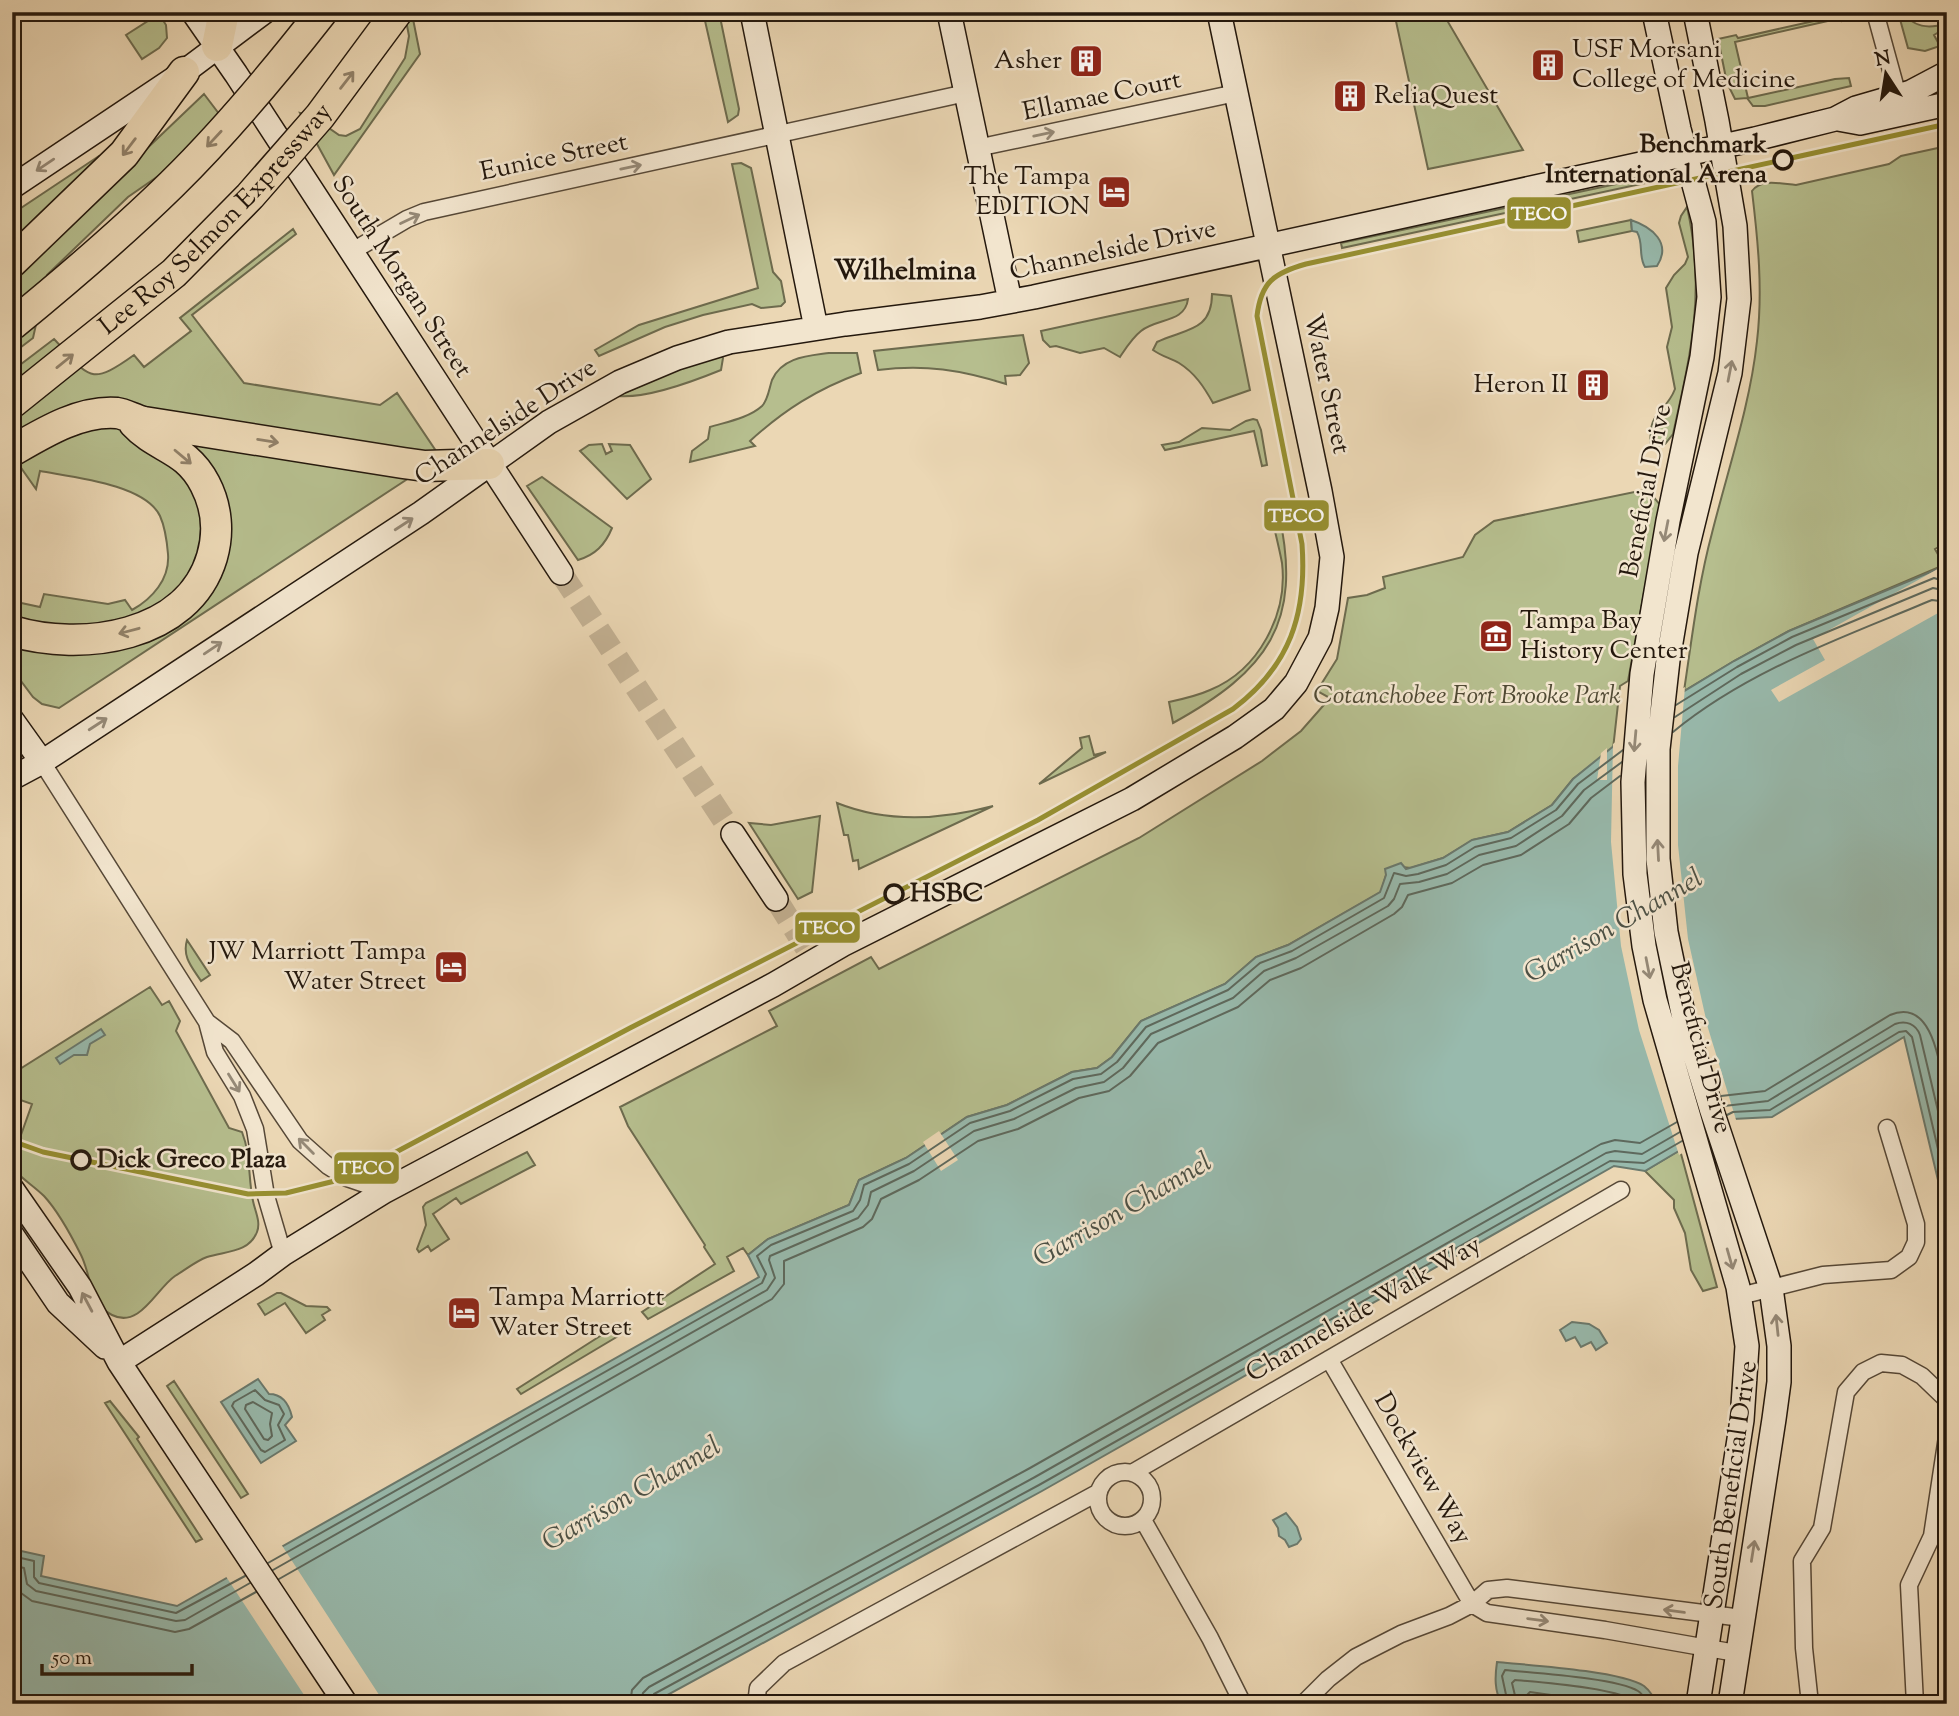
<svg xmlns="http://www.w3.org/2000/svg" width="1959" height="1716" font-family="'Sorts Mill Goudy',serif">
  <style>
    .green { fill: #b6be8e; stroke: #6d6b4e; stroke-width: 2 }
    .water { fill: #98baad; stroke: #6a796d; stroke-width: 2 }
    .pier { fill: #ebd7b4 }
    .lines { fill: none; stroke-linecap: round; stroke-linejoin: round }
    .shore { stroke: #5e695d; stroke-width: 2 }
    .secondary-tunnel { stroke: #c3b193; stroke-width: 23; stroke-dasharray: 23 11; stroke-linecap: butt }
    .street-casing { stroke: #564837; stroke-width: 19 }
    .secondary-casing { stroke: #24180d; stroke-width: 26 }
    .highway-casing { stroke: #24180d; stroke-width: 33 }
    .street { stroke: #f2e5ce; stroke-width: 16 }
    .secondary { stroke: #f2e5ce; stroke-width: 23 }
    .highway { stroke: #ebd7b4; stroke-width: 30 }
    .highway-bridge-casing { stroke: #24180d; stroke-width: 33; stroke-linecap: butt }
    .highway-bridge { stroke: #ebd7b4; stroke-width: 30 }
    .tram-1-casing { stroke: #f2e5ce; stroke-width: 10 }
    .tram-1 { stroke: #979031; stroke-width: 5 }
    .oneway { stroke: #918169 }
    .oneway2 { stroke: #958977 }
    .stop-dot { fill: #f2e5ce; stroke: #24180d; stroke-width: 3.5 }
    .labels { text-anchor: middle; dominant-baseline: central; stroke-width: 5; stroke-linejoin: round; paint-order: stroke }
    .poi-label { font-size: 26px; fill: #24180d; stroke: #f2e5ce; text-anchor: start }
    .street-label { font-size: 26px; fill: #24180d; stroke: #f2e5ce }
    .stop-label { font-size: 26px; font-weight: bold; fill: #24180d; stroke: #f2e5ce; text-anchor: start }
    .park-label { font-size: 26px; font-style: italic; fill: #504a34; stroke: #f2e5ce }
    .neighbourhood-label { font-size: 28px; font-weight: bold; fill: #24180d; stroke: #f2e5ce }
    .water-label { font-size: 28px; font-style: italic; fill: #4d5145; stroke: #f2e5ce }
    .line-badge { stroke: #f2e5ce; stroke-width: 2.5 }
    .badge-label { font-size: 19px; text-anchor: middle; font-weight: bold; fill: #fff }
  </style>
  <rect width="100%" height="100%" fill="#ebd7b4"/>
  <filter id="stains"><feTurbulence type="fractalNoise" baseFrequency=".00286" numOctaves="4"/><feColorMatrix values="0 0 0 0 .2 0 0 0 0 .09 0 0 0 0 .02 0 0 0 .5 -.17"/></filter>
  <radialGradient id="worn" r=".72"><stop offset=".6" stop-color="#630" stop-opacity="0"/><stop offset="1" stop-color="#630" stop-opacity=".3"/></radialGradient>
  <path class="green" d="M418,12H443L413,19L420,54L334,175L300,113L310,115L339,135L346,136L360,129L405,58L409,36L405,15Z
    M703,12H719L739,109L738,115L728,122Z
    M1394,12H1446L1448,22L1523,150L1428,169Z
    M1898,12H1902C1914,27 1928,30 1946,23L1947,27L1934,35L1940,46L1925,51L1908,48Z
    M1850,13L1852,19L1842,21L1841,18L1735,42L1748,98L1835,79L1849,78L1851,86L1765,106H1753L1747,98L1735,99L1727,83L1718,39L1736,35L1738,38Z
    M159,14L166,25L167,38L159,48L142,59L126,35Z
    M204,94L229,127L128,197L47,275L33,338L12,354V214L99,156L116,178Z
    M1947,146V542L1935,549L1944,565L1789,631L1734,661L1684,691C1692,638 1698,585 1712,533C1728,469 1750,406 1757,341C1763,290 1758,241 1752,191C1761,178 1782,184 1796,185L1889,164L1901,156Z
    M741,163L751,168L773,272L781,281L785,302L781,306L761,308L752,304L703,315L665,327L599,356L595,350L639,325L758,288L732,164Z
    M1649,177L1650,182L1342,248L1341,243Z
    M1687,207C1706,290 1691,353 1673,434L1665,444L1651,447C1647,410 1665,415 1675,389L1667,347L1672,327L1666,288L1674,275L1685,264L1688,257L1679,223L1681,216Z
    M1631,220L1632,231L1579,242L1577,231Z
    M293,229L296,234L192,315L244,383L380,405L397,393L436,451L412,476L59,708L42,704L33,697L12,669V601L40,607L44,594L108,604L125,600L132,610C152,599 170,579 168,554C167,542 165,527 160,516C145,484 72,477 40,471L36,489L12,455V371L54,339C89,376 88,388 134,355L144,367L191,331L180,318Z
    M1212,294L1231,296L1250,390L1213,403C1204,387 1195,373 1179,363C1170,358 1161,356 1153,350L1157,342C1184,329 1212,332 1212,294Z
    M1188,299C1185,323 1157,318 1141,331C1132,338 1126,348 1120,357L1104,348L1080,353L1056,346L1050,347L1043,340L1041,331Z
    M1023,335L1029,363L1020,375L1005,376L1006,384C961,370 925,364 878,370L874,351Z
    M829,353H857L861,373C817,389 784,410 750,441L755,446L690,462L692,451L708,439L710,427C726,422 749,418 762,406C768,400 769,389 772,380C782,357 808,356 829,353Z
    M720,355L723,358L721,370C694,381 645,399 617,396L686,366Z
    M1253,419L1257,420L1261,430L1267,465L1262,466L1254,431L1165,450L1162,445L1179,442L1202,428L1230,430L1246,421Z
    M602,444L606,454L612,451L609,444L630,445L651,479L627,499L580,451L589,445Z
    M542,477L612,528C605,545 595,555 578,560L527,486Z
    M1644,490L1652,495L1660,505L1628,681L1620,686L1613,749L1573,779L1552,805L1508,832L1473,840L1443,858L1411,868L1402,867L1386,875L1381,892L1288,945L1256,957L1225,984L1141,1021L1112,1057L1097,1068L1072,1072L1007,1105L967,1117L906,1158L859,1180L849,1205L768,1239L748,1255L743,1248L727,1257L734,1271L648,1319L642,1312L715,1264L704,1247L705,1245L628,1126L620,1107L777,1026L769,1011L871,957L879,969L1139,838L1262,761L1301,731L1330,698L1317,691L1337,659L1348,598L1367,595L1385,588L1383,577L1463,557L1475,535L1494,521Z
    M1279,514C1303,624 1267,671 1173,723L1169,702C1183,699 1197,696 1210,690C1259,670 1288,614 1282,563C1279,547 1275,531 1271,515Z
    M1089,736L1094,755L1106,752L1039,784L1082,748L1080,738Z
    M837,803C887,823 941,820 993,806L859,869L858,860L853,861L848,835H844Z
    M820,816L812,892L798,899L749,823L771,825Z
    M187,940L210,975L201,981C192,967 182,957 187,940Z
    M150,987L162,1005L169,1001L180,1021L176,1031L229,1128L242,1132C251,1155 248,1178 253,1201C255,1211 261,1222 257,1232C249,1253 225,1251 207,1257C196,1261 185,1270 175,1276C156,1289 140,1329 112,1315C90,1304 91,1275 81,1255C72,1237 57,1210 44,1196C34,1186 22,1179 12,1168V1152L17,1146L32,1104L12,1097V1074Z
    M1680,1150L1717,1287L1703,1291L1691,1270L1685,1233L1674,1208V1200L1645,1171Z
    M527,1152L535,1165L461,1204L456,1198L433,1214L449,1239L431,1251L428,1246L419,1252L417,1249L426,1225L423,1207L426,1203Z
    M277,1293H281L306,1306L327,1307L330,1310L322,1315L325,1320L306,1333L285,1303L265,1315L258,1304Z
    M619,1324L622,1328L627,1325L630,1329L521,1394L517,1389Z
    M174,1381L248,1494L241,1498L167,1386Z
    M110,1401L139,1437L137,1439L202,1539L196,1542L105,1403Z"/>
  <path class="water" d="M1631,220C1652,227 1672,243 1657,266L1645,267C1638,256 1644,244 1637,232L1632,231Z
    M1940,568L1947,580V1210L1942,1197L1904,1037L1772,1117L1733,1119L1645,1171L1614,1166L1042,1491L651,1704H12V1549L44,1556L41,1576L177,1606L759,1277L748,1255L768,1239L849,1205L859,1180L906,1158L967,1117L1007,1105L1072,1072L1097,1068L1112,1057L1141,1021L1225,984L1256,957L1288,945L1380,892L1386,875L1385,869L1401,863L1406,869L1443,858L1472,840L1508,832L1552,805L1573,779L1673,698L1734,661L1789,631Z
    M101,1029L105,1035L90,1044L87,1055H74L60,1064L56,1058Z
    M1572,1322L1589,1324L1599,1330L1607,1343L1596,1350L1591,1342L1581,1347L1575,1337L1566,1341L1560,1330Z
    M258,1379L269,1394C283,1394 289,1404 292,1417L285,1425L296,1441L261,1463L221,1402Z
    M1286,1513L1297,1527L1301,1539L1297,1544L1289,1547L1285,1540L1279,1536L1278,1528L1273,1520Z
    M1497,1662C1528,1665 1621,1671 1644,1686C1649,1690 1654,1697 1655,1704H1502C1494,1691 1495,1676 1497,1662Z"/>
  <path class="pier" d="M1943,566L1947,573V608L1779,702L1771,690L1825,660L1813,639Z
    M1685,687L1678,766V845L1688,939L1708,1028L1737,1123L1679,1155L1639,1030L1621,946L1611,842L1613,744L1670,696Z
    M1607,748V780H1597L1601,753Z
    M939,1131L958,1160L941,1171L923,1142Z
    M281,1544L385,1704H310L225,1575Z"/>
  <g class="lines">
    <path class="shore" d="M1676,705L1737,667L1792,637L1934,578L1947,582
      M1675,717L1741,674L1796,645L1933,588L1947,591
      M1673,732C1748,670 1844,637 1932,600L1947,602
      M1721,1096L1765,1091L1890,1015C1936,996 1940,1073 1947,1102
      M1724,1106L1768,1101L1895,1024C1906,1020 1916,1024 1920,1035L1947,1149
      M1727,1115L1733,1112L1770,1110L1899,1032L1906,1031L1912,1037L1947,1188
      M255,1390L265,1400L279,1405L284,1414L278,1425L285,1440L265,1452L261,1450L232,1406L234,1402Z
      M253,1402L272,1413L270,1424L272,1436L268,1440L264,1439L245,1409L246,1405Z
      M12,1556L34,1561V1577L39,1583L176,1613L245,1576
      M268,1563L762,1283L766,1274L757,1256L771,1245L853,1211L860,1200L864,1185L909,1164L970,1123L1010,1111L1073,1079L1101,1074L1117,1062L1146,1027L1228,990L1260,963L1292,951L1384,898L1394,873L1406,876L1418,874L1446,865L1475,847L1511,838L1556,810L1578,784L1623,750
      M12,1565L24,1568L27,1584L36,1591L176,1621L185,1620L250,1583
      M273,1570L767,1290L775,1278L769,1260L770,1256L858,1218L868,1205L871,1192L914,1171L974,1131L1014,1119L1076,1088L1104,1082L1123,1068L1151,1034L1233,998L1264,971L1296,958L1388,906L1394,899L1400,884L1419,882L1447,874L1479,855L1516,846L1562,816L1584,790L1622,762
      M12,1576L21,1593L32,1601L175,1632L189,1629L256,1592
      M279,1579L772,1299L784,1284V1261L863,1227L872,1219L881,1199L919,1180L978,1141L1018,1129L1079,1098L1109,1091L1130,1076L1158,1043L1238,1007L1270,980L1301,968L1394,914L1402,907L1408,895L1452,883L1483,865L1521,855L1569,824L1591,798L1620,776
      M630,1704L632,1690L643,1678L1030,1468L1601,1144L1615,1140L1640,1143L1677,1122
      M640,1704L643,1693L649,1687L1035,1477L1606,1153L1615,1151L1642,1154L1680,1132
      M649,1704L654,1694L1039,1485L1610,1161L1644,1163L1682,1141
      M1508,1704L1502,1676L1505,1670C1534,1673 1617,1678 1638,1691C1643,1694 1645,1699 1648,1704
      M1517,1704L1512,1683L1515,1680C1538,1682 1626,1688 1638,1704
      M1527,1704V1695L1530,1692L1614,1704"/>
    <path class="secondary-tunnel" d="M561,573L733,834
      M776,899L807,949"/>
    <g class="street-casing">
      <path id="street" d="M1875,12L1898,96
        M977,148L1236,93
        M351,252L407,219L424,212L966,93
        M42,762L207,1022L215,1052L242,1096L255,1129L266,1196L283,1254
        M207,1022L232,1041L300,1141L328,1166L347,1178L385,1191
        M1740,1296L1823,1275L1891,1270L1909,1257L1916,1242V1224L1887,1128
        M1329,1359L1472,1604L1487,1613L1605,1630L1736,1653
        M1098 1499a27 27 0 1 1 54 0a27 27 0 1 1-54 0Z
        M1132,1473L1621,1190
        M1143,1520L1210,1638L1243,1704
        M756,1704L758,1688L784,1663L1099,1492
        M1303,1704L1328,1679L1356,1657L1401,1634L1449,1616L1472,1604L1488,1590L1507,1588L1742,1618
        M1810,1704L1804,1648L1802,1561L1822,1528L1846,1392L1863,1372L1881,1363L1902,1365L1922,1376L1947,1400
        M1915,1704L1909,1585L1932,1536L1947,1437"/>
    </g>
    <g class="secondary-casing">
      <path id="secondary" d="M193,12L236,74L561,573
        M752,12L816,328
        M949,12L1010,301
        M1654,12L1679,129L1704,222L1709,297L1702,357L1668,521L1642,674L1633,782L1635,874L1644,946L1655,1000L1738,1287L1747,1346L1742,1420L1698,1704
        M1695,12L1717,121L1735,226L1739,299L1730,373L1686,553L1668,660L1658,749V859L1666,932L1685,1023L1711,1108L1771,1288L1779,1346V1382L1774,1419L1730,1704
        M1838,119L1860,123L1947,104
        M12,187L184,72L264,12
        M12,720L42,762
        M12,778L42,762L421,513L549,422L620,382L677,358L729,342L845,324L980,307L1034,297L1755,139L1835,119L1856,108L1911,92L1947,73
        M733,834L776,899
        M12,1189L80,1287L119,1362L346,1704
        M12,1235L58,1303L105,1347
        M119,1362L256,1274L283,1254L385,1191L773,985L842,945L1132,799L1235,737L1274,709L1296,683L1320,638L1327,608L1332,557L1320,491L1219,12"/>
    </g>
    <g class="highway-casing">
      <path id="highway" d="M217,46L224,12
        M12,262L124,154L184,72
        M12,451C43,433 80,410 117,413C125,414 135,420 144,422L403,463L425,466L489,464
        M12,631C81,652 188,638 212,557C219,533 217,507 205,484C186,447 158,449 134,423"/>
    </g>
    <use href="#street" class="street"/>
    <use href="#secondary" class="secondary"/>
    <use href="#highway" class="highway"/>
    <g class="highway-bridge-casing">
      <g id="highway-bridge">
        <path d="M12,325C67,280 121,234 172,184C226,131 275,72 322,12"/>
        <path id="s1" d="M12,403L174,273L250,196L320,116L397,12"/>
      </g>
    </g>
    <use href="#highway-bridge" class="highway-bridge"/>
    <g class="tram-1-casing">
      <path id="tram-1" d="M12,1141L43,1152L248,1194L286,1193L347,1178L630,1028L1038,820L1233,709C1290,666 1307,614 1302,544L1257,316C1261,282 1274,273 1306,264L1947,124"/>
    </g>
    <use href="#tram-1" class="tram-1"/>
  </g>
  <defs><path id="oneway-shaft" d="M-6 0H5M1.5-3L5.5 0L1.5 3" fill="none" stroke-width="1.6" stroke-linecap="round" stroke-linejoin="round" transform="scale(1.75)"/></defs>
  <g class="oneway">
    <use href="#oneway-shaft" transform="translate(347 80) rotate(-52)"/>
    <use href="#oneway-shaft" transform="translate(214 139) rotate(133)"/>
    <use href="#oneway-shaft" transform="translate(129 147) rotate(127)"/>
    <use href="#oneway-shaft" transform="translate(65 361) rotate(-39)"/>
    <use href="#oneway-shaft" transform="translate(268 441) rotate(9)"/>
    <use href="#oneway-shaft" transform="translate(183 457) rotate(40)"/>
    <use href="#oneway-shaft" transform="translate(129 631) rotate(165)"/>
  </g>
  <g class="oneway2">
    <use href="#oneway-shaft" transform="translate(1044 134) rotate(-12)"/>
    <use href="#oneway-shaft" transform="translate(45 165) rotate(146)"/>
    <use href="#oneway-shaft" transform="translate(631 167) rotate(-12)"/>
    <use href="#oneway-shaft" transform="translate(410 219) rotate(-25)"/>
    <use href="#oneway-shaft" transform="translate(1730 371) rotate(-79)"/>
    <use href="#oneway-shaft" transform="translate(404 524) rotate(-33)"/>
    <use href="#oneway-shaft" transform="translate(1666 531) rotate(101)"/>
    <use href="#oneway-shaft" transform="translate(213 648) rotate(-34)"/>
    <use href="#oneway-shaft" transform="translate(98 724) rotate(-33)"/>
    <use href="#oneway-shaft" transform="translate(1635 741) rotate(95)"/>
    <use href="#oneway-shaft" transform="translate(1658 850) rotate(-93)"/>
    <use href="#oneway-shaft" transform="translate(1648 968) rotate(79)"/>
    <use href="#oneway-shaft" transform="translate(234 1083) rotate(58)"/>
    <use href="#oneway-shaft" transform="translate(306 1146) rotate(-135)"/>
    <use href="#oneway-shaft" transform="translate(1730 1259) rotate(74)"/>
    <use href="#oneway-shaft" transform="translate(87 1302) rotate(-118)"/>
    <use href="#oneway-shaft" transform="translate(1777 1325) rotate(-96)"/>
    <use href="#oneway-shaft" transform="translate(1753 1551) rotate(-81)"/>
    <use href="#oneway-shaft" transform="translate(1674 1611) rotate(-172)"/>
    <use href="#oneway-shaft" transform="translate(1538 1620) rotate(8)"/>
  </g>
  <defs>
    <g id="building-square" transform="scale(1.75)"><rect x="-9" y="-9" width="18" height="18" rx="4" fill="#8f2418" stroke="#f2e5ce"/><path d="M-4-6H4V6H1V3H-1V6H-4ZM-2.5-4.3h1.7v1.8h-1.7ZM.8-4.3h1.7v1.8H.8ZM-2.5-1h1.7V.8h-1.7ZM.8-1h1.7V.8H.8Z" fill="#fff"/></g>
    <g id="hotel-square" transform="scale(1.75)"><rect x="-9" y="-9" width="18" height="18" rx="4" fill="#8f2418" stroke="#f2e5ce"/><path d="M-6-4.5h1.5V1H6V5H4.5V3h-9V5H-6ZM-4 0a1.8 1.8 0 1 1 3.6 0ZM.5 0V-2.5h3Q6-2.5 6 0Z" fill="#fff"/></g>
    <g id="museum-square" transform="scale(1.75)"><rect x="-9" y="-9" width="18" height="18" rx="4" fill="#8f2418" stroke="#f2e5ce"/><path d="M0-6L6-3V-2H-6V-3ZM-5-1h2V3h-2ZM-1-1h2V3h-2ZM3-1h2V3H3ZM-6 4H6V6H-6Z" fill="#fff"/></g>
  </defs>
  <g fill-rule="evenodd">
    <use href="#building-square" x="1086" y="61"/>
    <use href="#building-square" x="1548" y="65"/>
    <use href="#building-square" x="1350" y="96"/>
    <use href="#hotel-square" x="1114" y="192"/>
    <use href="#building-square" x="1593" y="385"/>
    <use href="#museum-square" x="1496" y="636"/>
    <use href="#hotel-square" x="451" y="967"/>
    <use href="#hotel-square" x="464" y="1313"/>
  </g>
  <g class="stop-dot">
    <circle cx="1783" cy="160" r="9"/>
    <circle cx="894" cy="894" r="9"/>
    <circle cx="81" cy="1160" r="9"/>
  </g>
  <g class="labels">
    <g class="poi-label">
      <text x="1572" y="50">USF Morsani<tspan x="1572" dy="30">College of Medicine</tspan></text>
      <text x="1062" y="61" text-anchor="end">Asher</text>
      <text x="1374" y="96">ReliaQuest</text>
      <text x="1090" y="177" text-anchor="end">The Tampa<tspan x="1090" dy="30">EDITION</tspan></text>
      <text x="1568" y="385" text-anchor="end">Heron II</text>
      <text x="1520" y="621">Tampa Bay<tspan x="1520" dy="30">History Center</tspan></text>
      <text x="426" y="952" text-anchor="end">JW Marriott Tampa<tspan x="426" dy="30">Water Street</tspan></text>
      <text x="489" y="1298">Tampa Marriott<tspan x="489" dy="30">Water Street</tspan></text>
    </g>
    <g class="street-label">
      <text transform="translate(1102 97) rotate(-12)">Ellamae Court</text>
      <text transform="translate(554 158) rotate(-12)">Eunice Street</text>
      <text stroke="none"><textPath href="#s1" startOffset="275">Lee Roy Selmon Expressway</textPath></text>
      <text transform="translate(1113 251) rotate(-12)">Channelside Drive</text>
      <text transform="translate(401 277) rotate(57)">South Morgan Street</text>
      <text transform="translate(1326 384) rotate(78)">Water Street</text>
      <text transform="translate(506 423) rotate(-33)">Channelside Drive</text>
      <text transform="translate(1647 491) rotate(-79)">Beneficial Drive</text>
      <text transform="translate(1700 1048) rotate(75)">Beneficial Drive</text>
      <text transform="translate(1364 1310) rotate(-30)">Channelside Walk Way</text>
      <text transform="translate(1422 1469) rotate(60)">Dockview Way</text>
      <text transform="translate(1732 1485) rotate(-82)">South Beneficial Drive</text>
    </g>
    <g class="stop-label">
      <text x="1767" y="145" text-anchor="end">Benchmark<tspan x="1767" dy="30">International Arena</tspan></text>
      <text x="910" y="894">HSBC</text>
      <text x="97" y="1160">Dick Greco Plaza</text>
    </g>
    <g class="park-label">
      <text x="1467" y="696">Cotanchobee Fort Brooke Park</text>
    </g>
    <g class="neighbourhood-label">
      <text x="905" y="272">Wilhelmina</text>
    </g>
    <g class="water-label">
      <text transform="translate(1614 927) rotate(-30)">Garrison Channel</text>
      <text transform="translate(1123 1211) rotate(-30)">Garrison Channel</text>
      <text transform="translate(632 1495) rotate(-30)">Garrison Channel</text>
    </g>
  </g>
  <g class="line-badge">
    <rect x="1506" y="196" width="66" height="34" rx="7" fill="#979031"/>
    <rect x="1263" y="499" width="67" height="33" rx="7" fill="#979031"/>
    <rect x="794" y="911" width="67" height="33" rx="7" fill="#979031"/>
    <rect x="333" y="1151" width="67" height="34" rx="7" fill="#979031"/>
  </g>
  <g class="badge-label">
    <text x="1539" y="220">TECO</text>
    <text x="1296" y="522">TECO</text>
    <text x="827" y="934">TECO</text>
    <text x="366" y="1174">TECO</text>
  </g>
  <rect width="1959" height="1716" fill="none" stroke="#ebd7b4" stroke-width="42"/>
  <rect x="14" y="14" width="1931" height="1688" fill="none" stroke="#24180d" stroke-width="3.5"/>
  <rect x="21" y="21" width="1917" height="1674" fill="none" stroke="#24180d" stroke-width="2"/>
  <g transform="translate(1886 74) rotate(348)" stroke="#f2e5ce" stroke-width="5" paint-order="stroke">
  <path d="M0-5L12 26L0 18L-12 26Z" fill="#24180d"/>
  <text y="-10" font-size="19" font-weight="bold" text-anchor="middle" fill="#24180d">N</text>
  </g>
  <path d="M42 1664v10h150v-10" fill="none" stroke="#24180d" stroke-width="3.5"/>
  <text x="52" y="1664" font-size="21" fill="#24180d" stroke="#f2e5ce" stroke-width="5" paint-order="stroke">50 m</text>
  <rect width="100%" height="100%" filter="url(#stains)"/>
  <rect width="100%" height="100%" fill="url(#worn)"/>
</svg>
